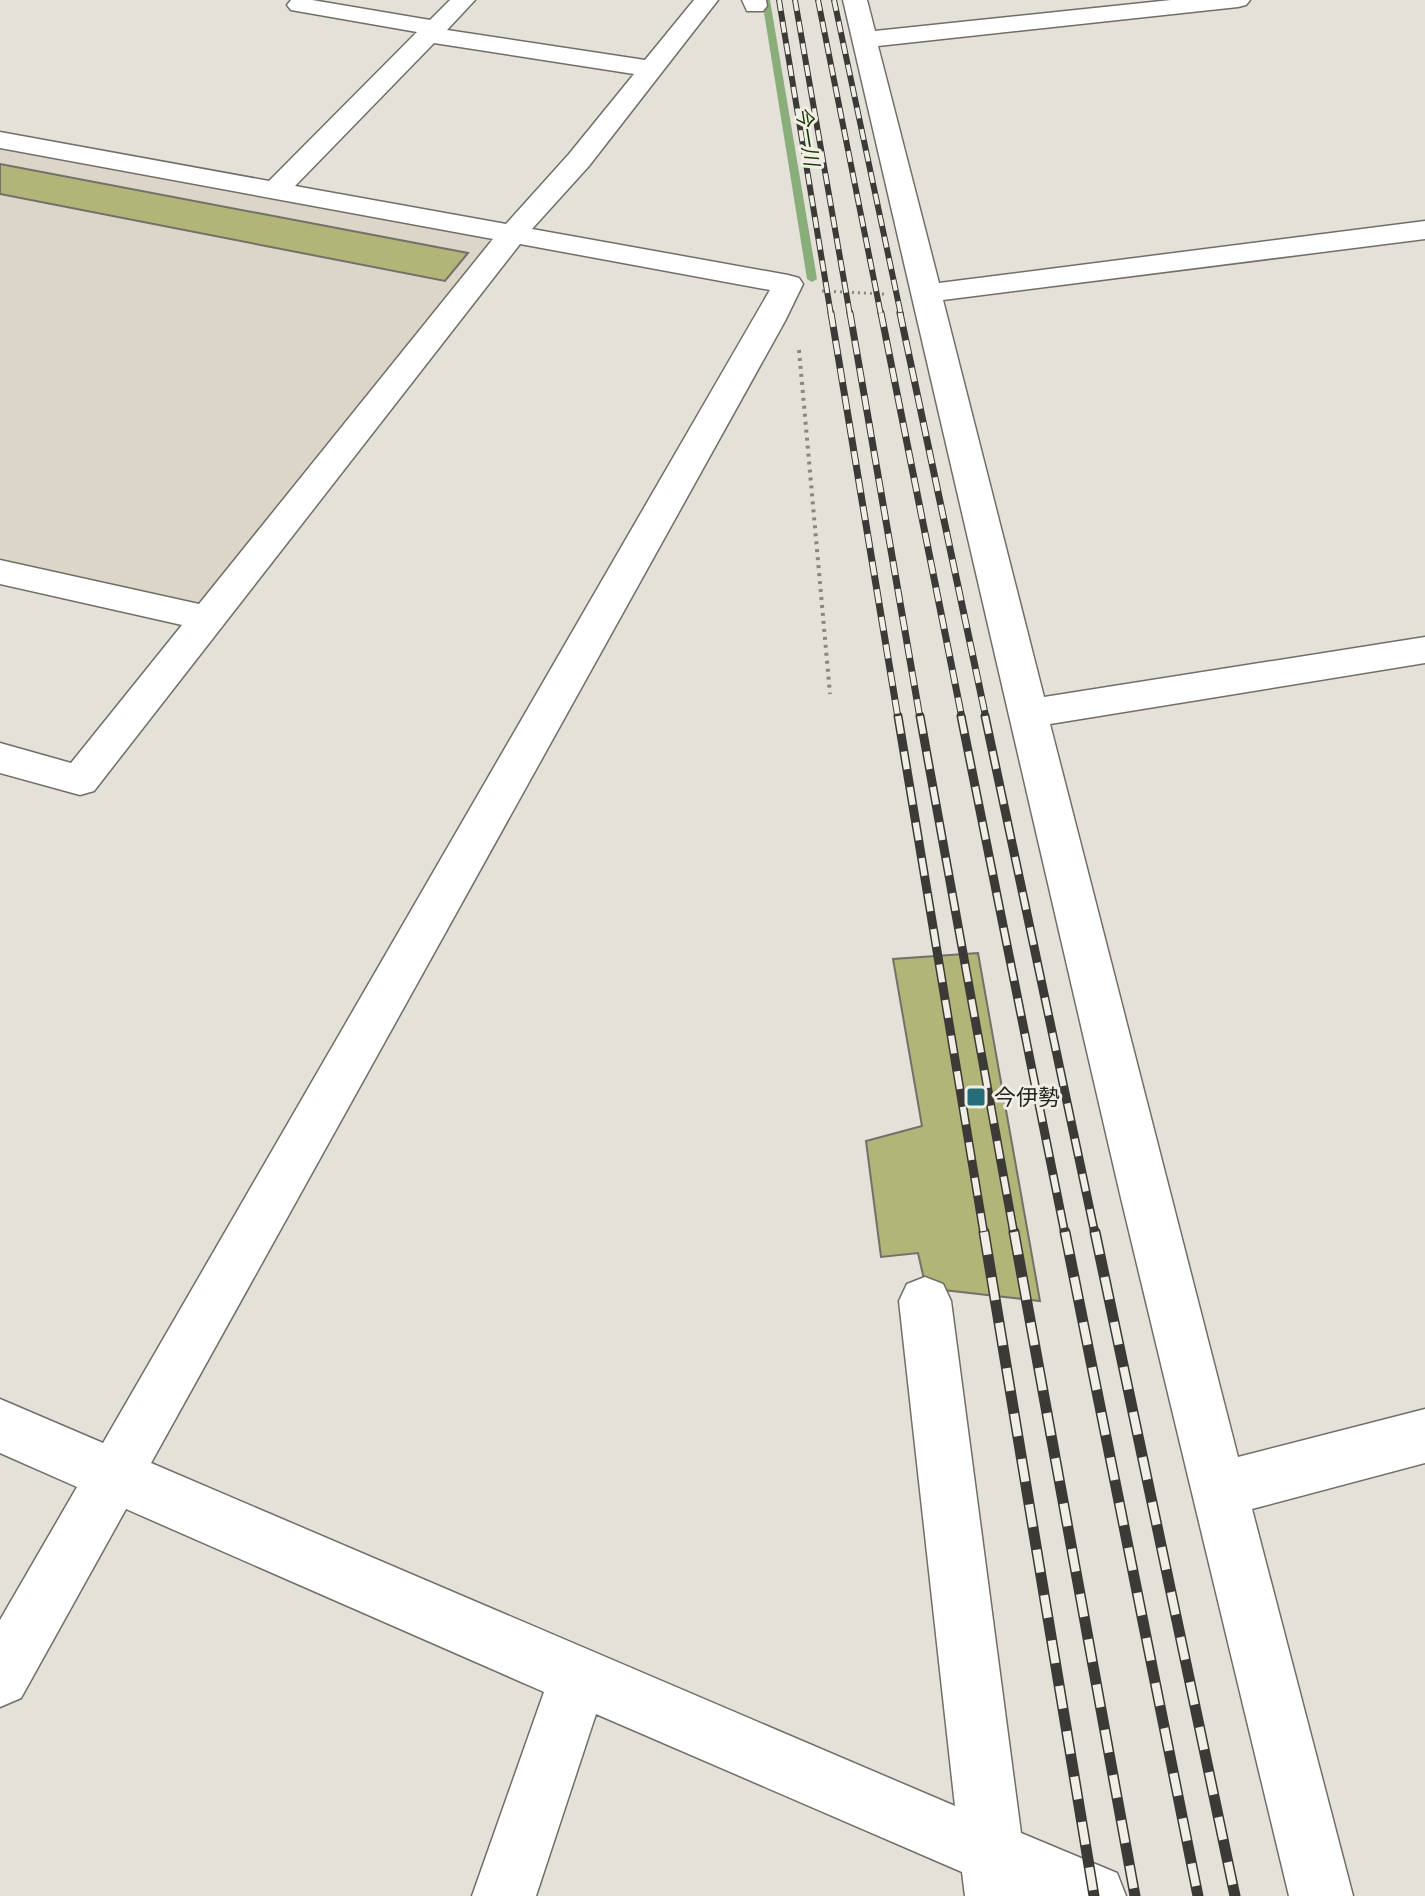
<svg xmlns="http://www.w3.org/2000/svg" width="1425" height="1896" font-family="'Titillium Web','Noto Sans JP',sans-serif">
  <style>
    .built { fill: #dcd6c8 }
    .lines { fill: none; stroke-linecap: round; stroke-linejoin: round }
    .stream { fill: #8aae7a; fill-rule: evenodd }
    .building { fill: #b1b577; stroke: #71716a; stroke-width: 2 }
    .minor-casing { stroke: #716e67; stroke-width: 3 }
    .path-far1 { stroke: #898781; stroke-width: 3; stroke-dasharray: 2 4; stroke-linecap: butt }
    .path { stroke: #898781; stroke-width: 4; stroke-dasharray: 3 5; stroke-linecap: butt }
    .minor { fill: #fff; fill-rule: evenodd }
    .rail-far3-casing { stroke: #3c3a37; stroke-width: 6 }
    .rail-far2-casing { stroke: #3c3a37; stroke-width: 7 }
    .rail-far1-casing { stroke: #3c3a37; stroke-width: 9 }
    .rail-casing { stroke: #3c3a37; stroke-width: 11 }
    .rail-far3 { stroke: #f1eee6; stroke-width: 4; stroke-dasharray: 11; stroke-linecap: butt }
    .rail-far2 { stroke: #f1eee6; stroke-width: 5; stroke-dasharray: 14; stroke-linecap: butt }
    .rail-far1 { stroke: #f1eee6; stroke-width: 6; stroke-dasharray: 18; stroke-linecap: butt }
    .rail { stroke: #f1eee6; stroke-width: 8; stroke-dasharray: 23; stroke-linecap: butt }
    .poi-dot { fill: #256d79; stroke: #f1eee6; stroke-width: 3 }
    .labels { text-anchor: middle; dominant-baseline: central; stroke-width: 6; stroke-linejoin: round; paint-order: stroke }
    .far-water-label { font-size: 20px; font-style: italic; fill: #153700; stroke: #f1eee6 }
    .poi-label { font-size: 22px; fill: #252421; stroke: #f1eee6; text-anchor: start }
  </style>
  <rect width="100%" height="100%" fill="#e4e1d9"/>
  <path class="built" d="M0,145L483,234L491,244L213,597L189,609L0,559Z"/>
  <g class="lines">
    <path class="stream" d="M762,0H770L817,279L812,282L807,279Z"/>
  </g>
  <path class="building" d="M0,164L468,253L445,281L0,194Z
    M978,953L1040,1301L926,1288L918,1253L881,1257L866,1141L922,1126L893,959Z"/>
  <g class="lines">
    <g class="minor-casing">
      <path id="minor" d="M291,0H312L430,20L450,0H475L447,30L645,60L694,0H718L589,166L532,229L788,275L799,278L803,284L785,321L151,1463L955,1806L899,1301L907,1284L925,1277L943,1284L951,1301L1021,1833L1117,1873L1126,1896H965L962,1872L596,1714L536,1896H472L544,1692L126,1509L21,1698L0,1707V1620L77,1487L0,1453V1399L103,1443L770,290L520,244L94,791L80,795L0,773V743L71,763L182,625L0,584V560L199,604L493,239L0,148V132L269,181L417,32L291,10L287,5ZM434,43L634,74L569,154L506,224L295,186Z
        M742,0H766L767,6L763,11H747Z
        M843,0H867L875,31L1171,0H1250L1246,5L1238,7L878,46L939,283L1425,221V239L943,300L1044,697L1425,637V663L1050,724L1238,1457L1425,1409V1463L1252,1509L1353,1896H1289L1120,1194Z"/>
    </g>
    <path class="path-far1" d="M822,291L884,294"/>
    <path class="path" d="M799,350L830,694"/>
    <use href="#minor" class="minor"/>
    <g class="rail-far3-casing">
      <path id="rail-far3" d="M779,0L831,315
        M795,0L850,315
        M818,0L881,315
        M834,0L901,315"/>
    </g>
    <g class="rail-far2-casing">
      <path id="rail-far2" d="M831,313L898,718
        M850,313L920,718
        M881,313L962,718
        M900,313L986,718"/>
    </g>
    <g class="rail-far1-casing">
      <path id="rail-far1" d="M898,716L984,1234
        M920,716L1014,1234
        M961,716L1065,1234
        M985,716L1095,1234"/>
    </g>
    <g class="rail-casing">
      <path id="rail" d="M984,1232L1094,1896
        M1014,1232L1135,1896
        M1065,1232L1198,1896
        M1095,1232L1235,1896"/>
    </g>
    <use href="#rail-far3" class="rail-far3"/>
    <use href="#rail-far2" class="rail-far2"/>
    <use href="#rail-far1" class="rail-far1"/>
    <use href="#rail" class="rail"/>
  </g>
  <rect class="poi-dot" x="966" y="1087" width="20" height="20" rx="4"/>
  <g class="labels">
    <g class="far-water-label">
      <text transform="translate(808 136) rotate(81)">今一川</text>
    </g>
    <g class="poi-label">
      <text x="994" y="1097">今伊勢</text>
    </g>
  </g>
</svg>
